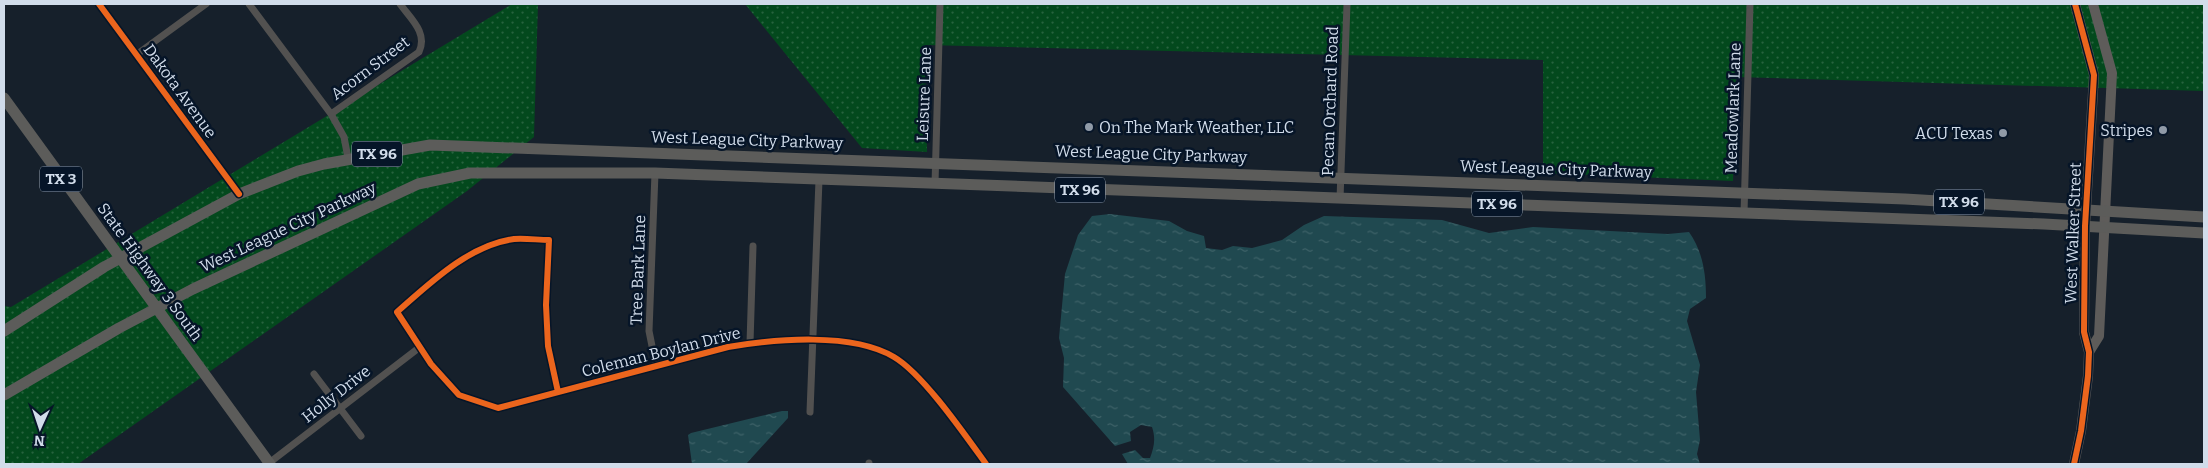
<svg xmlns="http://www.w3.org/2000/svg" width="2208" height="468" font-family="Bitter,serif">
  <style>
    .grass { fill: url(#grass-dots) }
    .water { fill: url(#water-ripples) }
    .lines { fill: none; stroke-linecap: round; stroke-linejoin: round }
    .street { stroke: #525150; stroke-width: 7 }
    .secondary { stroke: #5e5c5a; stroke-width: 10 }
    .primary { stroke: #5c5c5a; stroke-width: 11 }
    .cycleway-casing { stroke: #061528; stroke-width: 9 }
    .cycleway { stroke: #eb651d; stroke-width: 6 }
    .poi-dot { fill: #909aa7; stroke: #061528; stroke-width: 2 }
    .labels { text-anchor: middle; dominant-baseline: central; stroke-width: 5; stroke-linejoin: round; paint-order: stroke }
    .shield { fill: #061528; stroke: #94a0b0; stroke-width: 1 }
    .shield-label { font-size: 15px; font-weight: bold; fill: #d1dcea }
    .street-label { font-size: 16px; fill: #d1dcea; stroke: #061528 }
    .poi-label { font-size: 16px; fill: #d1dcea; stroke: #061528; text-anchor: end }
  </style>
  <defs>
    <pattern id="grass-dots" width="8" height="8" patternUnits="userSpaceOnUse" patternTransform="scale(1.25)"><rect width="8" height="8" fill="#03491d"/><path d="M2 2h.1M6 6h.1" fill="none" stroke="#27633e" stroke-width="1.8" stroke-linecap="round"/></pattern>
    <pattern id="water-ripples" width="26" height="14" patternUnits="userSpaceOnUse" patternTransform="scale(1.25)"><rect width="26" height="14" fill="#204950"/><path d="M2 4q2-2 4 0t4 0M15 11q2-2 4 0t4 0" fill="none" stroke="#3f6369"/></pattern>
  </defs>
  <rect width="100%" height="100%" fill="#16202b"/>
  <path class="grass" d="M512,4H538L534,137L467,191L78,464H4V306L11,307Z
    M745,4H2204V91L1736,77L1733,181L1543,173V60L925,45L927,152L862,148Z"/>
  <path class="water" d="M1110,214L1169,221L1187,231L1204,236L1206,248L1222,250L1233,246L1252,248L1282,240L1304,225L1324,216L1442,220L1489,233L1533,227L1668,234L1689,232C1703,252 1706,274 1706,298L1690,309L1687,321L1700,365L1696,392L1700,440L1697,454L1700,464H1128L1122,454L1135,450L1143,458H1150C1154,447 1156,439 1152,427L1141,425L1130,432L1131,441L1115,446L1063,387L1064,358L1059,338L1065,274L1078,235L1092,216Z
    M782,411H788V418L746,464H692L688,435L691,433Z"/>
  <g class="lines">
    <path class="street" d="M99,4L239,194
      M249,4L331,114L344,137L348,158
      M136,55L206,4
      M331,114L419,52C428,33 411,19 400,4
      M655,173L649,331L656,366
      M935,184L940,4
      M1340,199L1347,4
      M1744,213L1750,4
      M750,343L753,246
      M314,374L361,436
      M558,392L548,346L546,305L549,240C538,240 525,238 514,239C469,245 430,283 397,312L431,364L459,395L498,408L728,347C775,339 852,332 894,357C923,374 965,435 986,464
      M810,412L819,180
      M269,463L420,347
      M869,464V463"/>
    <path class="secondary" d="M2089,352L2099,336L2112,73L2093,4
      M2074,464L2081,431L2088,376L2089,352L2084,332L2085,226L2094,75L2075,4"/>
    <path class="primary" d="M4,98L270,464
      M4,331L104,267L239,194L298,171L324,164L430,145L1905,199L2204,217
      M4,395L119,328L193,289L418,184L470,173H655L2044,224L2204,233"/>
    <g class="cycleway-casing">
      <path id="cycleway" d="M99,4L239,194
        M558,392L548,346L546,305L549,240C538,240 525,238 514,239C469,245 430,283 397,312L431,364L459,395L498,408L728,347C775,339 852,332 894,357C923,374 965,435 986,464
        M2074,464L2081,431L2088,376L2089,352L2084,332L2085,226L2094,75L2075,4"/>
    </g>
    <use href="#cycleway" class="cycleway"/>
  </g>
  <g class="poi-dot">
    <circle cx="1089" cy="127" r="5"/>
    <circle cx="2163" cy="130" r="5"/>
    <circle cx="2003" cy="133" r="5"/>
  </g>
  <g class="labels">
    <g class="shield">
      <rect x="352" y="141.5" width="50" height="25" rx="4"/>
      <rect x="40" y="166.5" width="42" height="25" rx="4"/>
      <rect x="1055" y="177.5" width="50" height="25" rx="4"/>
      <rect x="1934" y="189.5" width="50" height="25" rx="4"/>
      <rect x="1472" y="191.5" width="50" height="25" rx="4"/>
    </g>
    <g class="shield-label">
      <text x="377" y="154">TX 96</text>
      <text x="61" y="179">TX 3</text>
      <text x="1080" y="190">TX 96</text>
      <text x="1959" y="202">TX 96</text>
      <text x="1497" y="204">TX 96</text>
    </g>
    <g class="street-label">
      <text transform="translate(370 68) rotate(-37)">Acorn Street</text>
      <text transform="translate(180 91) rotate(54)">Dakota Avenue</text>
      <text transform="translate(924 94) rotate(-88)">Leisure Lane</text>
      <text transform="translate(1330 101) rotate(-88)">Pecan Orchard Road</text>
      <text transform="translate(1733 108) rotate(-88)">Meadowlark Lane</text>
      <text transform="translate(747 140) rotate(2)">West League City Parkway</text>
      <text transform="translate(1151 154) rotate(2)">West League City Parkway</text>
      <text transform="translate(1556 169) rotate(2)">West League City Parkway</text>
      <text transform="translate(288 227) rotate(-25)">West League City Parkway</text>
      <text transform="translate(2073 233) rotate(-88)">West Walker Street</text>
      <text transform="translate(638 270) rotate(-88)">Tree Bark Lane</text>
      <text transform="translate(150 272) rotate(54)">State Highway 3 South</text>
      <text transform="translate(661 352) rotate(-14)">Coleman Boylan Drive</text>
      <text transform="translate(336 394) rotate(-38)">Holly Drive</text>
    </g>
    <g class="poi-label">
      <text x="1099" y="127" text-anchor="start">On The Mark Weather, LLC</text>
      <text x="2153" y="130">Stripes</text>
      <text x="1993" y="133">ACU Texas</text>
    </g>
  </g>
  <rect width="2208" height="468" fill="none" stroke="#d1dcea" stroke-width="10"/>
  <g transform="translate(40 428) rotate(183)" stroke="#061528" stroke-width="4" paint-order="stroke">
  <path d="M0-4L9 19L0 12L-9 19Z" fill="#d1dcea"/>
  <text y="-8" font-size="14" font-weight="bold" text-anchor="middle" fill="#d1dcea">N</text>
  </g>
</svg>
